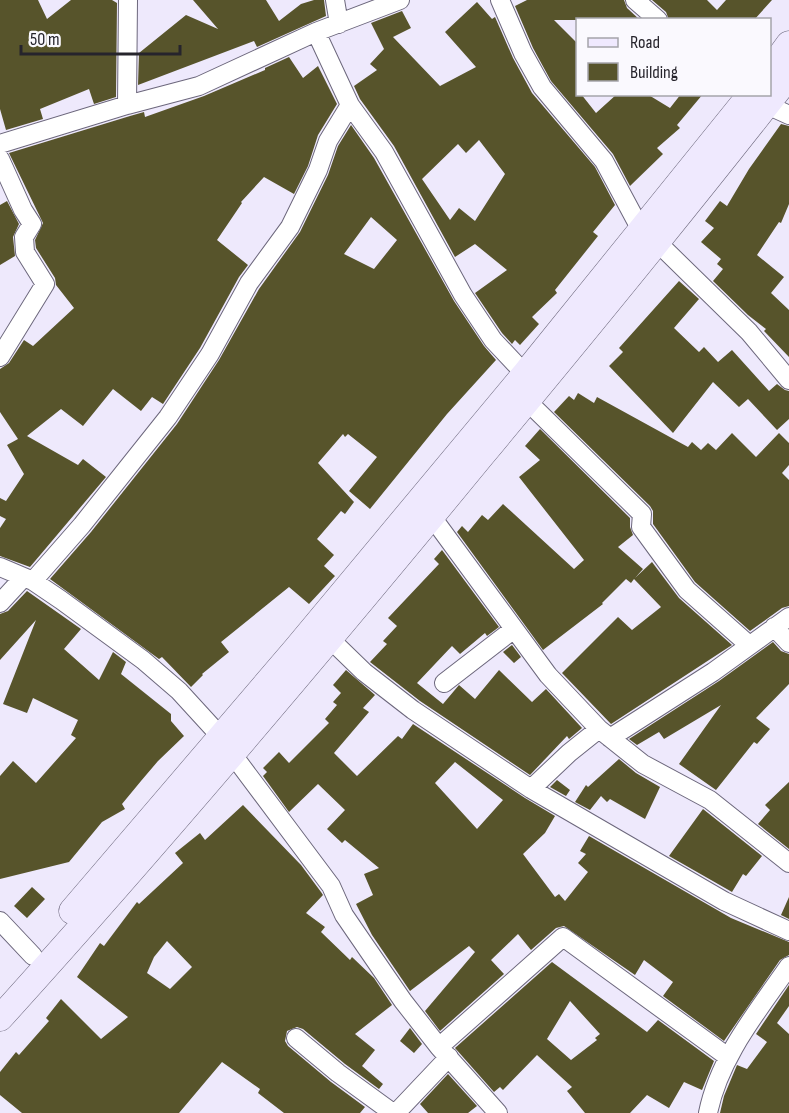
<svg xmlns="http://www.w3.org/2000/svg" width="789" height="1113" font-family="'Sofia Sans Condensed',sans-serif">
  <style>
    .building { fill: #57542b; fill-rule: evenodd }
    .lines { fill: none; stroke-linecap: round; stroke-linejoin: round }
    .street-casing { stroke: #6c677c; stroke-width: 20 }
    .secondary-casing { stroke: #6c677c; stroke-width: 27 }
    .street { stroke: #fff; stroke-width: 18 }
    .secondary { stroke: #efe9fe; stroke-width: 26 }
  </style>
  <rect width="100%" height="100%" fill="#eee9fc"/>
  <path class="building" d="M0,0H38L47,19L71,0H112L117,3L116,97L94,104L89,89L40,109L43,119L6,130L0,109Z
    M193,0H266L279,21L301,4L314,0H324L326,16L257,47L254,41L138,85L139,53L186,15L218,29Z
    M527,0H624L627,8L640,20H554L578,44V94H581L596,113L617,94H647L670,108L681,94H703L677,125L680,128L657,148L663,154L630,186L613,154L551,81L533,48L515,6Z
    M652,0H707L717,10L726,0H772L754,20H669L666,12Z
    M477,2L492,19L495,17L513,58L532,93L595,167L615,205L593,232L598,236L555,290L557,293L532,317L539,324L520,345L515,340L512,344L502,333L475,293L507,270L475,244L455,257L394,146L360,99L354,86L377,70L370,64L384,49L371,23L402,11L411,28L393,37L440,86L476,67L445,32ZM479,140L505,174L475,221L459,208L450,220L422,179L458,144L466,153Z
    M289,57L303,78L318,66L337,104L318,135L308,166L294,194L264,177L241,202L242,203L217,240L248,265L239,277L200,348L163,404L152,397L141,411L113,389L83,426L61,409L27,436L78,465L83,459L106,477L30,567L0,556V528L6,519L0,516V498L6,501L24,474L7,445L18,439L0,412V369L9,363L24,340L33,346L74,308L56,285L55,278L36,248L35,240L43,223L9,153L130,116L144,112L145,117L204,96L265,70V68Z
    M781,124L789,126V204L781,223L779,222L757,255L784,277L771,293L789,310V357L764,331L766,329L748,315L713,281L723,269L717,264L721,259L701,242L714,228L705,221L720,201L727,206L749,169Z
    M351,125L374,158L454,301L484,346L496,360L447,414L370,509L349,491L377,457L348,434L345,437L343,434L318,463L354,502L345,514L341,511L317,539L334,555L324,566L335,576L309,604L289,587L221,642L229,652L202,674L203,675L191,687L162,657L159,659L50,579L91,532L177,424L219,360L259,289L300,232L328,175L338,146ZM371,217L397,240L374,269L344,254Z
    M7,201L19,224L13,237L15,256L0,265V205Z
    M679,281L699,299L674,328L699,352L704,347L718,362L732,350L769,391L777,384L785,390L789,391V419L777,430L748,399L739,407L713,382L673,433L609,366L623,352L619,348Z
    M578,393L594,403L597,397L688,447L692,442L701,450L708,443L716,450L732,433L756,457L779,433L789,443V465L782,473L789,480V606L782,608L750,631L695,582L653,524V511L650,506L554,412L569,396L574,400Z
    M540,429L630,518V527L633,535L618,547L643,569L635,578L652,562L679,598L732,645L611,724L562,673L618,617L632,630L661,607L634,579L631,583L626,579L602,603L603,604L543,650L457,532L462,526L468,532L482,515L488,520L503,504L574,569L584,560L519,477L540,460L525,446Z
    M442,550L499,627L487,636L485,633L460,654L452,646L417,683L443,704L459,685L475,699L499,670L532,702L546,689L582,728L569,739L567,736L530,775L420,701L370,662L387,644L383,641L397,626L388,618L439,564L434,559Z
    M27,591L81,629L64,649L99,680L113,652L126,662L121,674L171,714V721L184,736L158,761L141,781L122,804L125,809L102,822L69,862L0,879V776L13,761L36,783L76,738L71,735L78,720L33,698L27,713L3,704L36,620L0,660V614L8,611Z
    M773,642L781,651L789,654V684L756,718L770,729L757,744L754,742L716,790L679,764L721,705L664,739L659,732L637,745L629,739L719,681Z
    M512,645L521,657L514,663L503,652Z
    M346,670L375,695L363,708L369,712L334,753L357,776L398,736L402,739L413,724L525,798L555,816L545,833L523,854L555,897L559,894L565,901L588,872L578,863L586,854L580,851L589,836L731,918L789,942V955L780,960L724,1041L663,996L673,982L644,960L635,975L564,926L556,928L531,950L518,934L491,960L504,974L440,1031L425,1011L475,952L469,946L410,991L372,935L356,904L373,895L364,874L379,868L345,840L342,843L327,829L345,810L318,784L289,812L263,776L267,772L263,768L279,752L289,763L329,723L325,719L337,705L333,702L341,693L333,685ZM455,762L503,800L477,829L435,783Z
    M619,759L636,773L660,787L645,819L610,799L607,802L601,796L590,810L575,802L586,785L588,787Z
    M557,780L570,790L566,796L550,787Z
    M789,782V849L758,824L770,810L765,805Z
    M243,805L301,865L321,892L323,895L306,913L325,927L321,932L350,960L352,957L374,978L392,1005L355,1034L375,1050L362,1066L383,1084L379,1089L345,1064L303,1029L297,1027L287,1031L285,1041L288,1046L331,1082L365,1107L360,1113H284L258,1093L260,1089L222,1062L179,1113H22L0,1095V1072L16,1052L19,1055L49,1021L46,1018L61,999L101,1039L128,1017L77,977L100,943L104,946L137,902L139,904L183,863L175,853L200,833L205,840ZM167,941L192,967L170,989L147,973L154,957Z
    M703,809L762,856L746,876L743,874L732,892L669,856Z
    M32,887L45,899L27,918L14,906Z
    M789,897V919L781,915Z
    M552,962L647,1032L658,1020L714,1061L702,1090L684,1082L669,1108L647,1095L630,1113H585L567,1091L572,1087L537,1055L503,1090L500,1087L494,1092L455,1048ZM570,1001L600,1034L595,1038L597,1040L571,1060L547,1039Z
    M789,985V1006L777,1023L789,1034V1113H720L724,1096L737,1065L747,1069L767,1042L756,1034Z
    M410,1028L422,1044L414,1053L400,1041Z
    M448,1074L477,1106L468,1113H428L420,1104Z"/>
  <g class="lines">
    <g class="street-casing">
      <path id="street" d="M335,0L339,24
        M500,0L523,53L542,87L604,161L641,230
        M635,0L658,20
        M127,105L128,0
        M350,105L384,152L463,295L493,340L525,374
        M767,105L789,115
        M0,144L127,105L199,86L316,32L400,0
        M0,159L23,210L32,224L24,237L25,252L45,284L0,357
        M658,243L749,332L789,380
        M527,401L642,514L641,527L687,590L749,645
        M432,517L548,675L599,729
        M0,567L33,581L61,600L143,660L179,691L222,738
        M33,581L82,525L168,417L210,354L249,283L290,227L318,170L328,141L350,105L316,32
        M0,603L23,578
        M774,627L789,643
        M330,639L364,672L413,710L531,789L724,901L789,931
        M444,683L514,629
        M610,738L713,672L789,617
        M233,755L331,886L344,915L403,1001L439,1047L498,1113
        M531,789L569,753L599,729L643,764L710,800L789,863
        M0,921L33,956
        M296,1038L338,1073L393,1113
        M439,1047L563,937L728,1057
        M396,1113L449,1057
        M708,1113C719,1058 757,1012 789,966"/>
    </g>
    <g class="secondary-casing">
      <path id="secondary" d="M770,70L789,44
        M72,911L296,649L525,374L751,94
        M0,1018C166,835 325,646 482,455C586,330 689,204 789,76"/>
    </g>
    <use href="#street" class="street"/>
    <use href="#secondary" class="secondary"/>
  </g>
  <rect x="576" y="18" width="195" height="78" fill="#faf9fe" stroke="#a5a4aa" stroke-width="1.5"/>
  <rect x="588" y="38" width="30" height="9" fill="#efe9fe" stroke="#a5a4aa" stroke-width="1.5"/>
  <text x="630" y="48" font-size="18" fill="#26242c">Road</text>
  <rect x="588" y="63" width="30" height="18" fill="#57542b" stroke="#a5a4aa" stroke-width="1.5"/>
  <text x="630" y="78" font-size="18" fill="#26242c">Building</text>
  <path d="M21 45v9h159v-9" fill="none" stroke="#26242c" stroke-width="3"/>
  <text x="30" y="45" font-size="18" fill="#26242c" stroke="#faf9fe" stroke-width="4.5" paint-order="stroke">50 m</text>
</svg>
